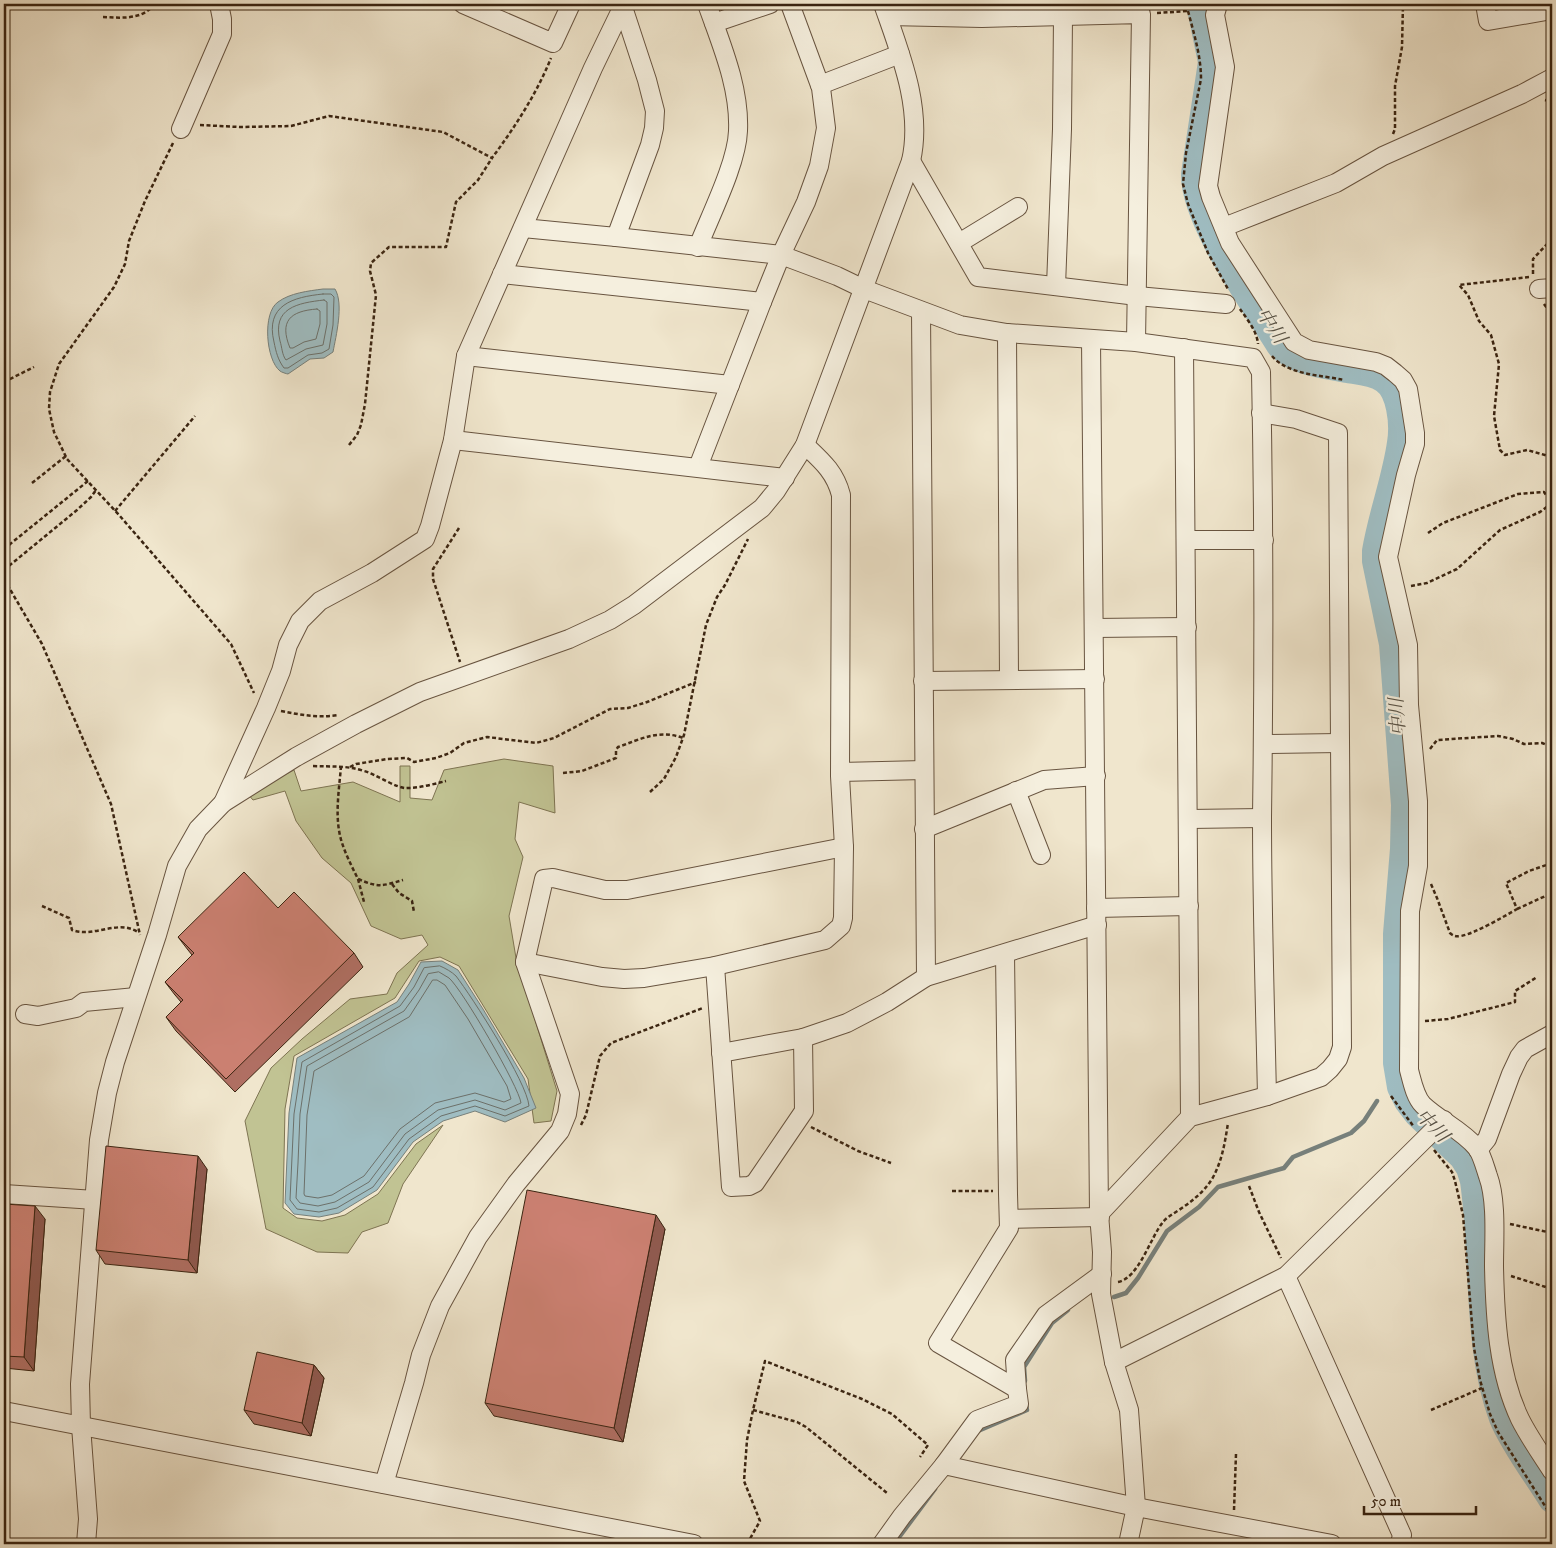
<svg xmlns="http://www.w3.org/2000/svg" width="1556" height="1548" font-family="'IM FELL DW Pica','Noto Serif JP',serif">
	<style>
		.green { fill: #c1c393; stroke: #7e7452 }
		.water { fill: #9fbdc2; stroke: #77807b }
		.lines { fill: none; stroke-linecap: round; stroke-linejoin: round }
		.shore { stroke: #6c706a; stroke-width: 1 }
		.stream { stroke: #77807b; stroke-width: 4.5 }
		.river { stroke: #9fbdc2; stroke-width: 28 }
		.minor-casing { stroke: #685440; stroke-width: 20 }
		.path { stroke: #3a2411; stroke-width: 2.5; stroke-dasharray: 4 2.5; stroke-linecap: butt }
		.minor { stroke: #f5efde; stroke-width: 18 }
		.wall { fill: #b06f63; stroke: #3a2411 }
		.shaded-wall { fill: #905a50; stroke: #3a2411 }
		.building { fill: #cd8173; stroke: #3a2411 }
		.labels { text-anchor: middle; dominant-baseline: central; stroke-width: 4.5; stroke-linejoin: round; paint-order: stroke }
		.water-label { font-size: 19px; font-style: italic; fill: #585246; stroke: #f5efde }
	</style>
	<rect width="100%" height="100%" fill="#f0e6cd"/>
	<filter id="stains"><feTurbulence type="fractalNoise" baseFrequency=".004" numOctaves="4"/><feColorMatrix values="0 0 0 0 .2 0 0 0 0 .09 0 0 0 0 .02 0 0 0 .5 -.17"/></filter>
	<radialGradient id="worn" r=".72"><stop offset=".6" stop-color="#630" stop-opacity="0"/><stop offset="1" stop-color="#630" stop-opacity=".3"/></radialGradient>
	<path class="green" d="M504,759l49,7 2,47 -36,-11 -4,37 8,18 -14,59 7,42 41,133 -6,30 -17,2 -6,-44 -69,-113 -19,-9 -21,4 -24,37 -101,58 -9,53 -2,99 14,10 25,3 23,-6 33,-21 38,-50 27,-19 -40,59 -15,39 -26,9 -14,21 -31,-1 -51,-23 -21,-108 26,-53 31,-29 48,-40 37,-5 10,-21 31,-28 -6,-10 -21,4 -30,-13 -20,-43 -29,-25 -26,-37 -11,-30 -32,9 -6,-7 47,-23 7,21 52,-9 47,20v-36h10v32l22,2 12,-30z"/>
	<g class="water">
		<path d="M323,289h12c9,15 1,47 -2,63l-9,6 -14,1 -22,15c-1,0 -7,-2 -8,-3 -14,-11 -18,-58 -2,-69 12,-9 30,-11 45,-13z"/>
		<path d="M442,961l16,9 25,39 41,69 12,30 -31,14 -30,-11 -32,10 -30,21 -36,48 -38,23 -20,4 -25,-3 -9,-11 4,-90 8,-55 100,-56 12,-18 12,-22z"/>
	</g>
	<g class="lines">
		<g class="shore">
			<path d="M323,294h8l3,3 -1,28 -4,24 -7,4 -14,2 -20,13h-4c-6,-8 -8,-16 -10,-26 -9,-37 19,-45 49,-48z"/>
			<path d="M324,300l3,2v22l-4,21 -17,4 -20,11c-4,-5 -4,-13 -6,-19 -8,-33 17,-38 44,-41z"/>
			<path d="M317,309l3,2v13l-4,15 -12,3 -11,6h-3c-11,-27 0,-37 27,-39z"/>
			<path d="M440,966c5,2 12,6 16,10 16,21 71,106 73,130l-24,10 -30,-10 -34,10 -32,23 -36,48 -36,21 -18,4 -22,-3 -7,-9 4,-86 8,-52 98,-56 14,-19 10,-19z"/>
			<path d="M439,972c3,2 7,4 10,6 13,11 70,109 72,125l-16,7 -30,-10 -37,10 -33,24 -36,48 -34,20 -17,4 -18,-3 -4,-5 2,-35 2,-49 7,-48 97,-55 15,-21 9,-16z"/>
			<path d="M433,980h4l8,5 23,34 39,67 4,13 -7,3 -29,-9 -40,10 -35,26 -36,47 -32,19 -14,3 -13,-2 -1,-2 3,-79 7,-44 95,-54z"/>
		</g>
		<g class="stream">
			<path d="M1114,1297l12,-4 12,-15 29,-47 32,-24 19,-20 66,-19 9,-11 58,-24 13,-12 13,-20"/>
			<path d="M1025,1381l-1,-14 28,-44 16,-13"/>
			<path d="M978,1431l49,-21 -1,-6"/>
			<path d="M894,1544l41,-55"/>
		</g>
		<path class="river" d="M1200,4l12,58 -17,112c-1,46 60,130 85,171 18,18 43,19 67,24 12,2 27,3 37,10 17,11 20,45 17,64 -5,36 -19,72 -25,108v10l17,83 12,161 -1,44 -7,85v129l4,24 7,14 10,13 45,43 7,11 4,13c11,76 2,165 29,237 10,25 35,58 49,81"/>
		<defs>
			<g id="minor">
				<path d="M463,4l90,39 18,-39"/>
				<path d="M1218,4l-3,11 10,52 -17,119 3,11 19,46 64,99 15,8 67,12 10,4 9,7 8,7 5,9 7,44v11l-9,31 -18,82 20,88 1,60 9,96v65l-8,45 -1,159c3,11 6,27 14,35 17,16 39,25 54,43 5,7 8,19 11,28 9,24 6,64 6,90 1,51 4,107 26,153 9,18 21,35 32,52"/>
				<path d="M1485,4l3,17 64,-11"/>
				<path d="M888,16l94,2 159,-4 -5,328"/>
				<path d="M714,23l56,-19"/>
				<path d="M820,85l80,-31"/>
				<path d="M181,129l41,-95v-15l-3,-15"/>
				<path d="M911,161l67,116 159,19 89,8"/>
				<path d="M1224,227l112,-44 47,-27 139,-62 30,-16"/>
				<path d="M523,228l93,9 165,18 56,21 27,13 96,36 47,8 129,9 117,16 8,14c3,148 3,297 1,445 0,93 3,186 5,279"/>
				<path d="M616,237l34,-92 4,-17 1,-17 -8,-31 -25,-76"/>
				<path d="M959,243l59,-36"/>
				<path d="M698,247c12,-31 39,-84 40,-116 2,-44 -17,-87 -31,-127"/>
				<path d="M502,274l260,28 -64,165"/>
				<path d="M1056,286l6,-157 1,-113"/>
				<path d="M1539,289l13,-1"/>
				<path d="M762,302l19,-47 25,-53 13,-36 7,-38 -5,-40 -31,-84"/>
				<path d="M921,311l5,666"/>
				<path d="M1007,333l2,347"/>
				<path d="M1091,340l8,874 3,38 -1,42 13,68 15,48 7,97 -8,37"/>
				<path d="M1184,348l6,769"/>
				<path d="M466,356l264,29"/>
				<path d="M453,440l332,38"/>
				<path d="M1186,540h78"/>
				<path d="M1094,628l93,-1"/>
				<path d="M923,681l172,-2"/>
				<path d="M1264,744l75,-1"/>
				<path d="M840,772l84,-2"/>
				<path d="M1016,791l25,64"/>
				<path d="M223,803l43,-95 15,-37 7,-26 12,-24 20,-20 52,-28 53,-34 5,-13 23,-86 13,-84 127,-288 29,-60"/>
				<path d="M1189,819l73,-1"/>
				<path d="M924,829l120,-49 52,-4"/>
				<path d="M1096,908l93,-2"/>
				<path d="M1005,954l3,240 1,34 -71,115 79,46 -2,-29 31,-45 56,-41"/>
				<path d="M525,962l77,15 22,2 20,-1 71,-12 110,-26 16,-14 2,-8 1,-71 -4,-71 1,-281c-6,-23 -19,-34 -36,-50"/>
				<path d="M715,966l16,221 18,-1 6,-3 49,-72 -1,-73 44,-15 40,-21 39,-25 171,-52"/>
				<path d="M25,1014l13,2 38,-8 8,-6 52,-5"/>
				<path d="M721,1053l82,-15"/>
				<path d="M1478,1150l9,-11 24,-65 8,-17 6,-8 27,-15"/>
				<path d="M4,1194l91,6"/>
				<path d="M1099,1214l91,-97 77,-21 54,-19 9,-8 8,-10 4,-12 -4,-614 -42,-14 -35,-6"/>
				<path d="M1009,1219l91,-2"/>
				<path d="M1286,1276l116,259 -2,9"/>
				<path d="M1114,1362l172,-86 158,-156"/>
				<path d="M4,1411l690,133"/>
				<path d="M944,1465l33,-45 42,-16 -2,-15"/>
				<path d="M384,1484l30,-101 7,-28 19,-49 38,-69 38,-53 44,-53 7,-17 3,-20 -45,-132 19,-83 9,-1 52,12h22l217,-43"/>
				<path d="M86,1544l2,-25 -7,-93 -1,-42 19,-244 8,-47 8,-31 42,-127 20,-69 21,-37 25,-26 73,-46 60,-33 64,-32 149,-53 41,-19 24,-15 128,-97 14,-17 29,-46 106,-284c12,-53 -11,-108 -28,-157"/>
				<path d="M882,1544l20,-28 42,-51 192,42 196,37"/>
			</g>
		</defs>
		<use href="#minor" class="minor-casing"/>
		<g class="path">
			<path d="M1188,11c6,23 13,45 13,68l-15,74 -3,31 5,20 20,49 20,36"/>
			<path d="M1157,13l31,-2v-7"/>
			<path d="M103,17c19,1 39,3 52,-13"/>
			<path d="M1545,100l7,2"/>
			<path d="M200,125l39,2 52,-1 38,-10 114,16 49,26c23,-31 45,-65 59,-100"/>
			<path d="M1393,134l2,-5v-43l7,-39 1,-43"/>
			<path d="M173,143l-28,58 -16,40 -4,23 -11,23 -55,77 -9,28 -1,17 5,23 13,27 52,56 112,129 23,49"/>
			<path d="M1533,274v-15l15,-16"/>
			<path d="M1529,277l-70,8 9,10 11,26 12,14 8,29 -5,52 6,34 5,5 22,-5 25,7"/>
			<path d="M1544,304l8,11"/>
			<path d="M1240,309c7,10 17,22 18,35"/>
			<path d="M1272,356c16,19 49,19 72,24"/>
			<path d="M4,382l30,-15"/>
			<path d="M349,445l8,-10 4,-10 4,-21 11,-109 -6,-24 1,-8 18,-16h57l10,-45 22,-22 14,-22"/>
			<path d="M32,483l34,-27"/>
			<path d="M115,511l80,-95"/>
			<path d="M459,528l-26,41v10l27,83"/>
			<path d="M1428,533l15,-10 75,-29 26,-2 7,10"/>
			<path d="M4,549l84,-68"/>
			<path d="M4,570l73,-60 14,-13 5,-7"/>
			<path d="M4,579l38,65 69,160 29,131"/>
			<path d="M1411,586l16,-3 30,-14 43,-39 40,-18 12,-9v-3"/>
			<path d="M281,711c20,4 37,7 57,4"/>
			<path d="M1430,749l7,-9 61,-4 15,3 11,5 18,-1 10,4"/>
			<path d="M313,766c19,1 32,-1 51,5 12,3 33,18 43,17 13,0 27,-4 39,-7"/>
			<path d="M341,766c-2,26 -7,52 1,77 4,12 10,24 16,36 21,9 24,7 45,1"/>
			<path d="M350,767l6,-3 31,-5 20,-1 7,4 22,-4 14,-5 14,-10 23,-6 49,6 18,-5 56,-29 18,-1 19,-6 49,-20"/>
			<path d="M563,773l19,-2 34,-13v-8l2,-3c23,-8 41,-18 65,-9"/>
			<path d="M650,792l14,-13 12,-22 8,-22 22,-110 11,-28 8,-12 23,-46"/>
			<path d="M358,879l6,23"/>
			<path d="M392,884l7,9 13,8 2,11"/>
			<path d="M1431,884l6,14 13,35c3,3 6,4 11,3 15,-3 42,-19 56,-27l-11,-26 23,-12 23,-8"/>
			<path d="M42,906l27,12 3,12c22,8 45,-11 66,2"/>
			<path d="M1517,909l35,-16"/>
			<path d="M1425,1021l23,-2 67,-17v-11l22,-14"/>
			<path d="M1391,1096l23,31"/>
			<path d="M581,1125l5,-10 14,-59 11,-13 92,-35"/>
			<path d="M811,1127l47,24 33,12"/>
			<path d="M1434,1150l18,22 3,9 8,34 11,133 6,32 10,34 8,18 54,85"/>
			<path d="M1249,1186l10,26 22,46"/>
			<path d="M952,1191h41"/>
			<path d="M1510,1224l42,9"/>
			<path d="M1511,1276l41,13"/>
			<path d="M1118,1282c21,-4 32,-44 45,-60 4,-5 10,-8 16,-12 13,-9 24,-17 33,-31 10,-17 13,-37 16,-56"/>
			<path d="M753,1410l44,12 9,5 81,66"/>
			<path d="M1431,1410l51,-22"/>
			<path d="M1234,1510l2,-56"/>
			<path d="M747,1544l13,-23 -16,-40 3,-41 6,-30 12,-49 97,38 30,15 36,31 -8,12"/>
		</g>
		<use href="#minor" class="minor"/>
	</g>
	<g class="wall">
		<path d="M278,908l76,45 9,14 -128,125 -59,-61 -10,-14 15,-15 -6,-7 -10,-13 27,-27 -4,-5 -10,-13z"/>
		<path d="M207,1169l-10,104 -92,-9 -9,-14z"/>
		<path d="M4,1204l41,15 -11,152 -30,-3z"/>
		<path d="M665,1229l-42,213 -129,-26 -9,-13z"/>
		<path d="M314,1365l10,13 -13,58 -57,-12 -10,-14z"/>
	</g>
	<g class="shaded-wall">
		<path d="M198,1156l9,13 -10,104 -9,-13z"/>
		<path d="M35,1206l10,13 -11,152 -10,-14z"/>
		<path d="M656,1215l9,14 -42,213 -9,-14z"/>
		<path d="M314,1365l10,13 -13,58 -9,-13z"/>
	</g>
	<g class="building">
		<path d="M244,872l34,36 16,-16 60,61 -128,126 -60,-62 17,-17 -18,-18 29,-29 -16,-16z"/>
		<path d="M106,1146l92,10 -10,104 -92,-10z"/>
		<path d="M527,1190l129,25 -42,213 -129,-25z"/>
		<path d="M4,1204l31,2 -11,151 -20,-1z"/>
		<path d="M257,1352l57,13 -12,58 -58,-13z"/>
	</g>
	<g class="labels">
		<g class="water-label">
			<text transform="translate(1271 326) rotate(57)">中川</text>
			<text transform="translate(1398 717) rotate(-94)">中川</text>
			<text transform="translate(1432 1126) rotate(46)">中川</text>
		</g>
	</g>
	<rect width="1556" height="1548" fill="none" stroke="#f0e6cd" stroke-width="20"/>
	<rect x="5" y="5" width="1546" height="1538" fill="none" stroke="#3a2411" stroke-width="2.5"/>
	<rect x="10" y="10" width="1536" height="1528" fill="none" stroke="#3a2411"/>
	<path d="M1364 1506v8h112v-8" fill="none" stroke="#3a2411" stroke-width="2.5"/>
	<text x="1371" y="1506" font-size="15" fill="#3a2411" stroke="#f5efde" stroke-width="4" paint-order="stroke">50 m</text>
	<rect width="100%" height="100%" filter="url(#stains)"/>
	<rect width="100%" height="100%" fill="url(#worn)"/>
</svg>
